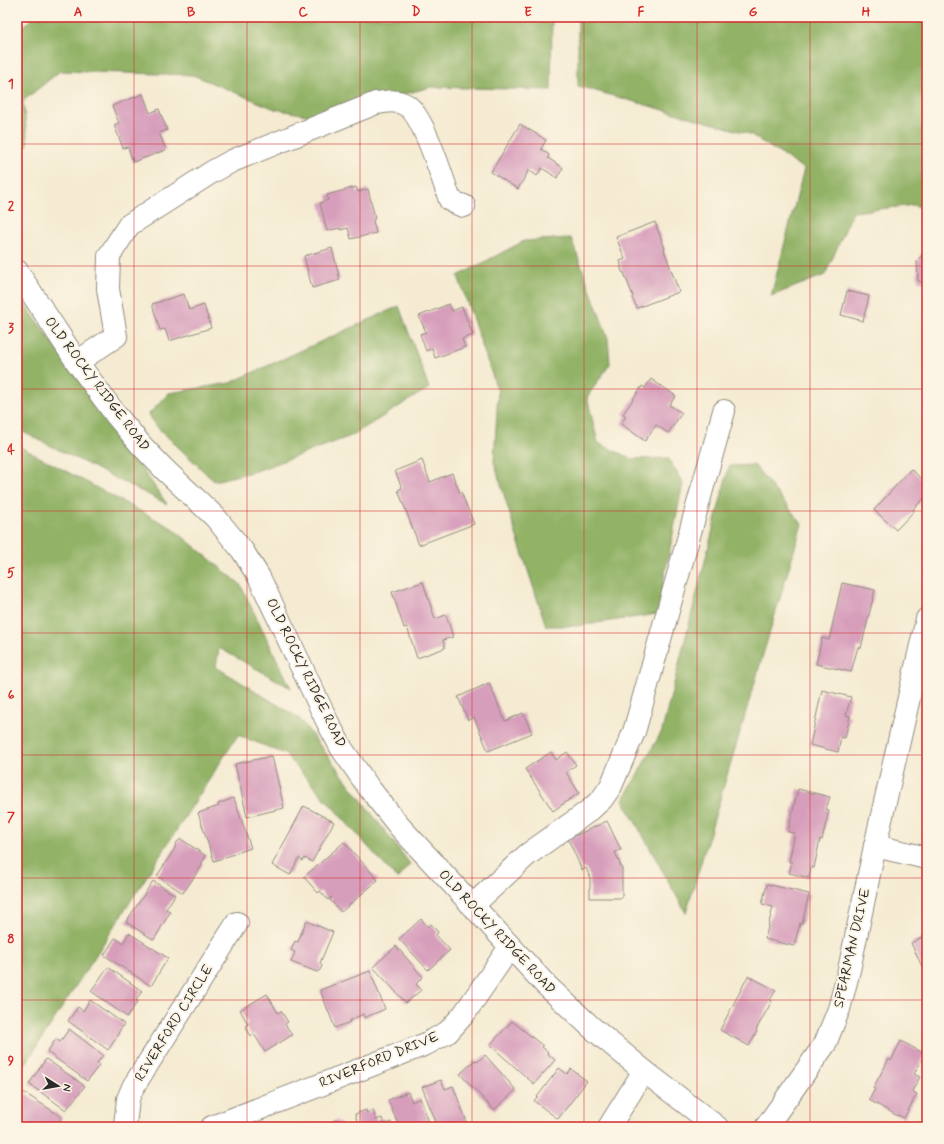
<svg xmlns="http://www.w3.org/2000/svg" width="944" height="1144" font-family="Mynerve,sans-serif">
	<style>
		.forest { fill: #92b266; stroke: #5e6e48 }
		.building { fill: #d79ebb }
		.lines { fill: none; stroke-linecap: round; stroke-linejoin: round }
		.minor-casing { stroke: #908b7e; stroke-width: 24 }
		.minor { stroke: #fff; stroke-width: 22 }
		.grid { fill: none; stroke: #d62828; stroke-width: 1; stroke-opacity: 0.55 }
		.labels { text-anchor: middle; dominant-baseline: central; stroke-width: 4; stroke-linejoin: round; paint-order: stroke }
		.street-label { font-size: 14px; fill: #2b2b2b; stroke: #fcf5e5 }
		.neatline { fill: none; stroke: #d62828; stroke-width: 1.5 }
		.grid-label { font-size: 13px; text-anchor: middle; font-weight: bold; fill: #d62828 }
	</style>
	<rect width="100%" height="100%" fill="#fcf5e5"/>
	<filter id="ink" filterUnits="userSpaceOnUse"><feTurbulence type="fractalNoise" baseFrequency=".025" numOctaves="2"/><feDisplacementMap in="SourceGraphic" scale="8" xChannelSelector="R" yChannelSelector="G"/><feConvolveMatrix kernelMatrix="1 2 1 2 8 2 1 2 1" color-interpolation-filters="sRGB"/></filter>
	<filter id="wash" filterUnits="userSpaceOnUse"><feTurbulence type="fractalNoise" baseFrequency=".012" numOctaves="4" result="noise"/><feDisplacementMap in="SourceGraphic" scale="16" xChannelSelector="R" yChannelSelector="G"/><feGaussianBlur stdDeviation="0.9" result="paint"/><feColorMatrix in="noise" values="0 0 0 0 0 0 0 0 0 0 0 0 0 0 0 0 0 1.4 0 .05"/><feComposite in="paint" operator="in"/></filter>
	<g filter="url(#wash)">
		<rect width="100%" height="100%" fill="#f5ebd2"/>
		<g class="forest">
			<path d="M33,17h519l-1,73 -120,-3 -114,30 -42,-8 -82,-34 -133,-4 -37,30 5,44 -9,9h-2v-126h5z"/>
			<path d="M578,17h349v192l-13,-4 -61,7 -28,63 -54,21 33,-127 -54,-35 -172,-48z"/>
			<path d="M571,238l37,100 2,26 -23,33 11,46 34,16 36,-1 15,25 -26,131 -80,12h-31l-30,-92 -22,-72 4,-70 -40,-116 66,-35z"/>
			<path d="M17,293l150,211 -150,-75z"/>
			<path d="M399,306l30,82 -78,48 -95,35 -42,10 -59,-56 -6,-11 20,-21 61,-10z"/>
			<path d="M17,445l155,83 68,56 51,104 -72,-40 -3,19 83,51 111,146 -13,15 -112,-125 -47,-19 -221,342z"/>
			<path d="M754,465l48,59 -116,389 -63,-113 39,-69 67,-265z"/>
		</g>
		<g id="blocks">
			<g class="building">
				<path d="M143,94l7,19 9,-4 8,21 -8,3 7,17 -33,12 -5,-15 -5,1 -9,-23 5,-2 -7,-17z"/>
				<path d="M520,124l26,16 -5,9 8,6 -1,3 15,10 -6,10 -15,-10 -5,8 -8,-6 -11,19 -27,-17z"/>
				<path d="M356,187l2,5 10,-3 7,29 -2,3 3,12 -25,6 -3,-11 -8,2v-2l-13,3 -7,-28 8,-3 -1,-5z"/>
				<path d="M655,222l10,27 -1,1 15,42 -42,16 -5,-10 1,-2 -9,-23 -2,-1 -1,-4v-3l-1,-4 5,-2 -9,-22z"/>
				<path d="M927,246v38l-9,-3 -1,-19z"/>
				<path d="M332,248l8,32 -28,8 -8,-32z"/>
				<path d="M847,291l22,5 -6,25 -22,-6z"/>
				<path d="M184,294l5,16 15,-5 7,23 -42,13 -4,-12 -5,1 -8,-26z"/>
				<path d="M449,304l3,7 10,-4 11,28 -11,4 3,8 -30,11 -3,-10 -6,3 -6,-17 6,-2 -7,-16z"/>
				<path d="M651,379l25,17 -7,9 13,8 -14,20 -12,-8 -11,16 -24,-17 5,-8 -3,-2 19,-28 3,2z"/>
				<path d="M422,460l8,22 22,-9 8,20 1,-1 13,32 -55,21 -21,-55 4,-2 -7,-17z"/>
				<path d="M911,469l16,15v12l-14,13 1,2 -18,19 -22,-20z"/>
				<path d="M423,582l12,37 11,-4 7,22 -10,3 2,8 -28,10 -10,-31 -3,1 -12,-36z"/>
				<path d="M842,583l33,7 -14,58 -3,-1 -7,25 -35,-8 6,-26 7,2z"/>
				<path d="M489,683l16,38 18,-8 9,20 -44,18 -14,-34 -6,3 -10,-23z"/>
				<path d="M822,690l29,7 -5,18 4,1 -5,22 -4,-1 -3,15 -28,-7z"/>
				<path d="M551,752l5,8 11,-8 9,13 -10,7 13,21 -26,18 -28,-42z"/>
				<path d="M272,756l12,52 -37,9 -12,-53z"/>
				<path d="M798,789l32,8 -4,12 3,1 -7,30 -2,-1 -6,29 -3,-1 -2,11 -20,-5 3,-11h-3l6,-29 -7,-1z"/>
				<path d="M234,798l17,50 -37,13 -16,-48 21,-7 -1,-2z"/>
				<path d="M304,806l30,16 -22,40 -7,-4 -2,3 -4,-3 -9,17 -18,-10z"/>
				<path d="M607,821l14,29 -6,2 7,17v29h-32v-21l-4,-9 -4,2 -14,-31z"/>
				<path d="M181,839l25,17 -5,8h2l-20,29 -26,-17 18,-28v-2l2,-4z"/>
				<path d="M344,842l34,38 -37,32 -11,-12 2,-2 -1,-1 -3,3 -8,-9 -2,2 -14,-16z"/>
				<path d="M153,881l22,14 -9,14 4,3 -16,28 -28,-18z"/>
				<path d="M767,884l42,10 -7,30 -2,-1 -6,23 -29,-7 8,-32 -11,-3z"/>
				<path d="M421,919l7,8 3,-3 7,8 -2,3 14,15 -22,20 -29,-31z"/>
				<path d="M306,921l27,11 -13,31 2,3 -2,4 -3,2 -26,-10 4,-10 -4,-2 4,-9 3,1z"/>
				<path d="M129,933l39,25 -17,28 -47,-31 11,-17 8,5z"/>
				<path d="M927,935v42l-16,-34z"/>
				<path d="M396,946l27,31 -7,7 5,6 -15,13 -33,-36z"/>
				<path d="M108,967l34,24 -6,9 2,1 -11,16 -36,-26z"/>
				<path d="M370,971l15,38 -21,9 -1,-4 -14,7 1,1 -15,6 -15,-38z"/>
				<path d="M748,976l28,14 -6,10 2,1 -16,29 1,1 -8,15 -29,-16z"/>
				<path d="M267,994l11,19 3,-2 7,11 -3,2 7,11 -27,17 -11,-18 -3,2 -6,-10 3,-2 -8,-14z"/>
				<path d="M90,1000l34,24 -6,9 1,1 -11,16 -40,-29 10,-14 5,4z"/>
				<path d="M512,1021l31,25 -1,1 6,5 -1,1 8,7 -21,24 -44,-39z"/>
				<path d="M69,1029l34,26 -6,8 2,2 -12,16 -40,-29 9,-13 4,3z"/>
				<path d="M901,1041l24,13 -11,20 6,3 -8,14 5,3 -13,24 -6,-3v1l-29,-16 6,-11 -2,-1 16,-29 2,2z"/>
				<path d="M485,1055l31,35 -22,20 -34,-36 15,-14 2,2z"/>
				<path d="M46,1059l39,27 -19,24 -37,-26z"/>
				<path d="M559,1068l8,6 4,-5 16,12 -29,38 -24,-18z"/>
				<path d="M441,1080l4,9 8,-3 14,36 -12,5h-17l-16,-40z"/>
				<path d="M23,1092l39,25 -6,10h-37l-2,-1v-24z"/>
				<path d="M408,1092l4,10 8,-4 11,29h-32l-11,-27z"/>
				<path d="M366,1110l1,3 6,-3 3,10 6,-2 2,6 7,-2 2,5h-34l-4,-13z"/>
				<path d="M337,1120l1,3 2,-1 2,5h-22z"/>
			</g>
		</g>
	</g>
	<g filter="url(#ink)">
		<use href="#blocks" fill-opacity="0" stroke="#908b7e" stroke-width="1"/>
		<g class="lines">
			<defs>
				<g id="minor">
					<path d="M17,271l60,91 39,53 25,30 23,24 51,48 27,33 17,27 68,144 15,28 27,39 30,38 147,159 45,42 53,44 73,56"/>
					<path d="M77,362l39,-26 -8,-47 1,-33 20,-31 83,-53 20,-11 144,-58c10,-1 20,-4 30,2 17,9 37,75 44,95l8,4 6,2"/>
					<path d="M875,846l52,12"/>
					<path d="M472,906l55,-51 63,-45 12,-11 9,-13 23,-54 90,-321"/>
					<path d="M126,1127l-1,-2 3,-26 5,-12 104,-164"/>
					<path d="M212,1127l214,-83 22,-12 16,-18 46,-67"/>
					<path d="M609,1127l35,-56"/>
					<path d="M766,1127l59,-83 14,-35 10,-39 26,-124 52,-227"/>
				</g>
			</defs>
			<use href="#minor" class="minor-casing"/>
			<use href="#minor" class="minor"/>
		</g>
	</g>
	<path class="grid" d="M134,17v1110M247,17v1110M360,17v1110M472,17v1110M584,17v1110M697,17v1110M810,17v1110M17,144h910M17,266h910M17,389h910M17,511h910M17,633h910M17,755h910M17,878h910M17,1000h910"/>
	<g class="labels">
		<g class="street-label">
			<text transform="translate(97 384) rotate(53)">OLD ROCKY RIDGE ROAD</text>
			<text transform="translate(306 673) rotate(64)">OLD ROCKY RIDGE ROAD</text>
			<text transform="translate(497 932) rotate(47)">OLD ROCKY RIDGE ROAD</text>
			<text transform="translate(852 948) rotate(-77)">SPEARMAN DRIVE</text>
			<text transform="translate(174 1023) rotate(-58)">RIVERFORD CIRCLE</text>
			<text transform="translate(379 1060) rotate(-22)">RIVERFORD DRIVE</text>
		</g>
	</g>
	<rect width="944" height="1144" fill="none" stroke="#fcf5e5" stroke-width="44"/>
	<g transform="translate(58 1086) rotate(101)" stroke="#fcf5e5" stroke-width="3" paint-order="stroke">
	<path d="M0-3L7 15L0 10L-7 15Z" fill="#2b2b2b"/>
	<text y="-6" font-size="11" font-weight="bold" text-anchor="middle" fill="#2b2b2b">N</text>
	</g>
	<rect x="22" y="22" width="900" height="1100" class="neatline"/>
	<g class="grid-label">
		<text x="78" y="16">A</text>
		<text x="191" y="16">B</text>
		<text x="303" y="16">C</text>
		<text x="416" y="16">D</text>
		<text x="528" y="16">E</text>
		<text x="641" y="16">F</text>
		<text x="753" y="16">G</text>
		<text x="866" y="16">H</text>
		<text x="11" y="88">1</text>
		<text x="11" y="210">2</text>
		<text x="11" y="332">3</text>
		<text x="11" y="454">4</text>
		<text x="11" y="577">5</text>
		<text x="11" y="699">6</text>
		<text x="11" y="821">7</text>
		<text x="11" y="943">8</text>
		<text x="11" y="1065">9</text>
	</g>
</svg>
